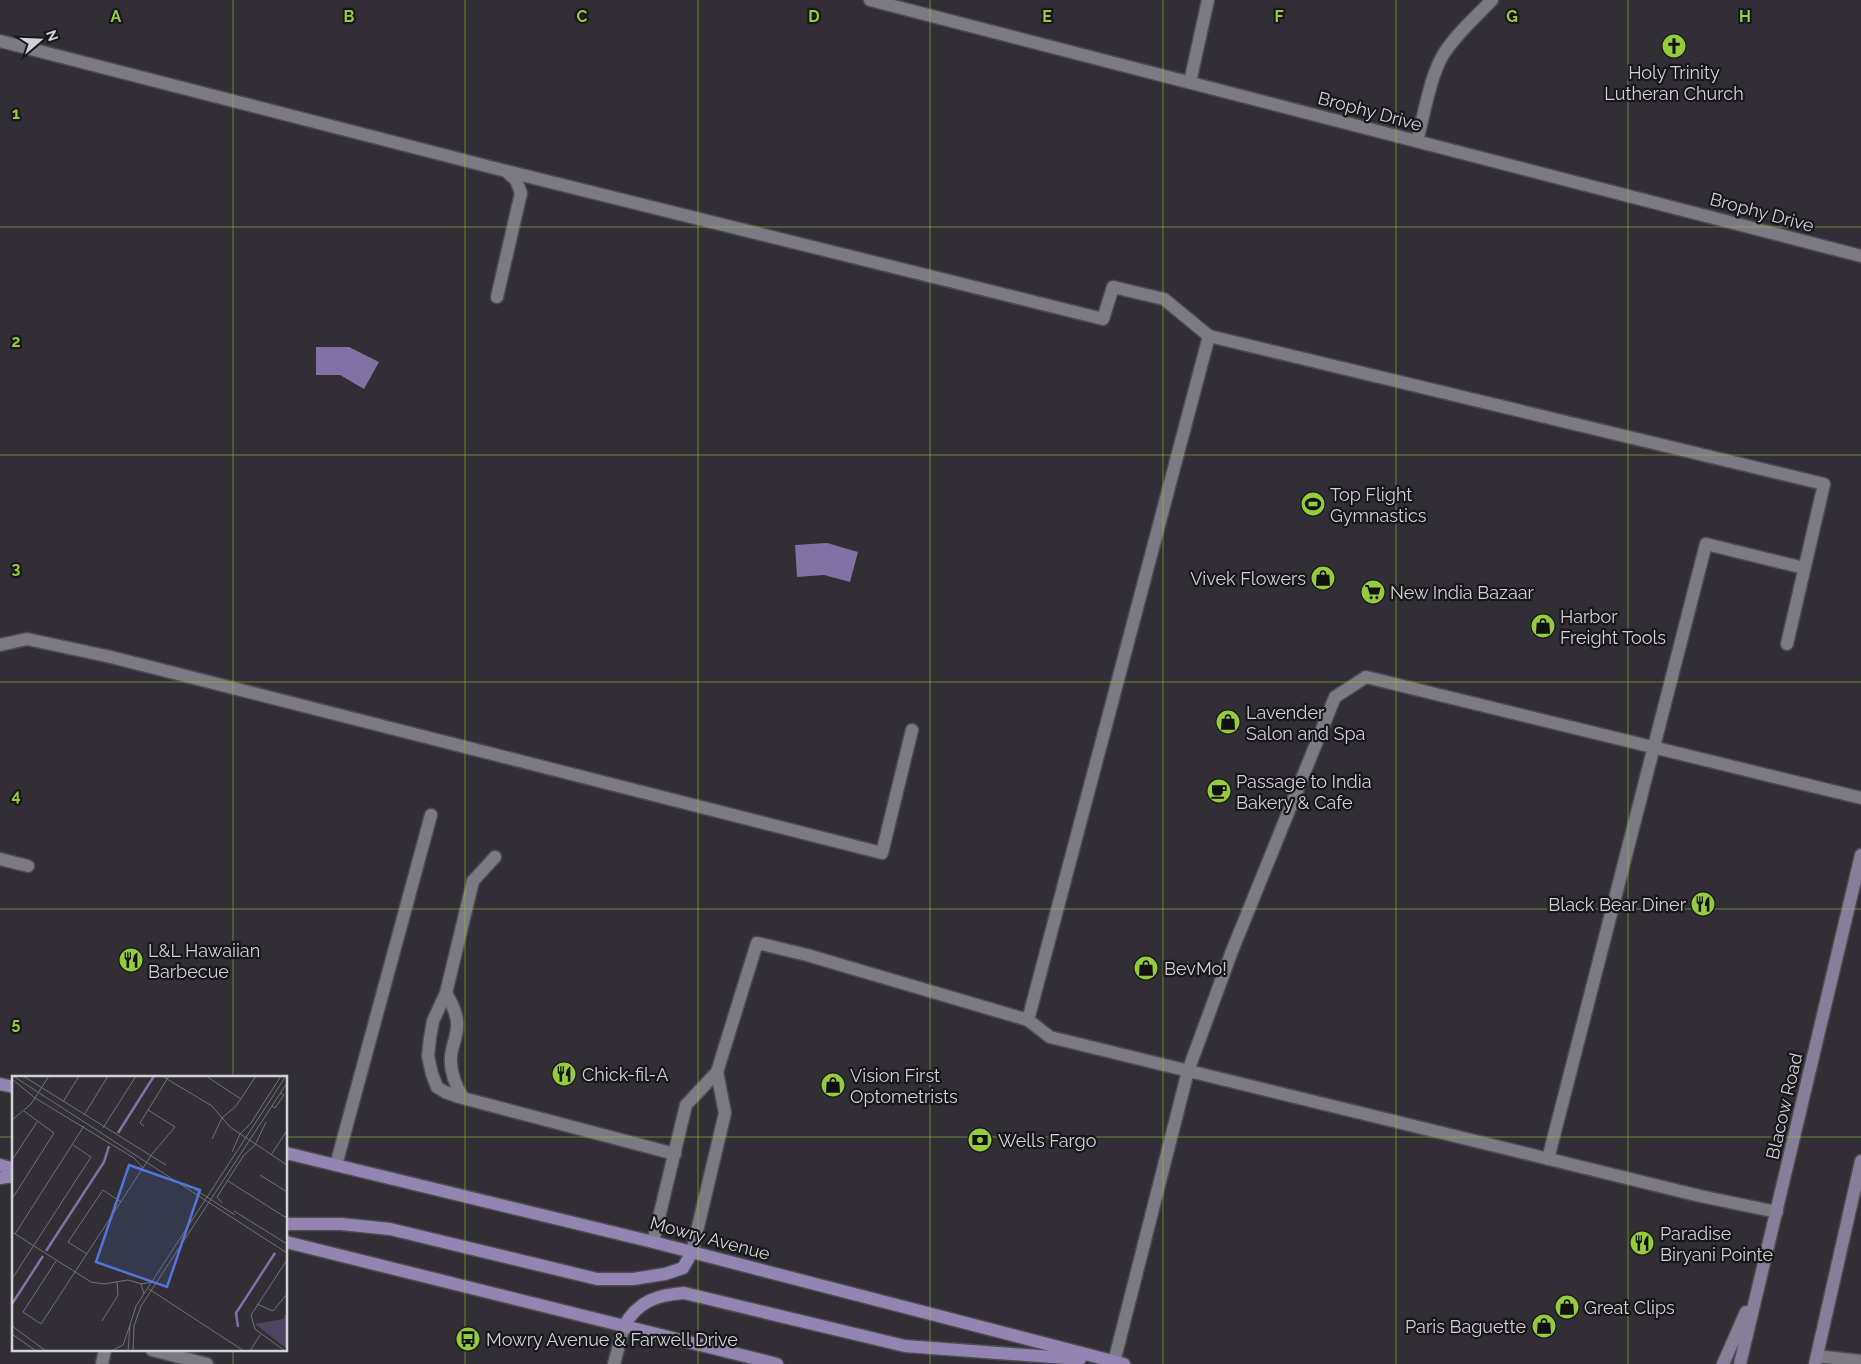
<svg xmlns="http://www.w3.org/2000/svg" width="1861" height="1364" font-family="Raleway,sans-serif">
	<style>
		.water { fill: #8271a5 }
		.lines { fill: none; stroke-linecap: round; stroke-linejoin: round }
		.lane-casing { stroke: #4d4b51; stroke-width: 15 }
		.street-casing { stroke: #4d4b51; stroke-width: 15 }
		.secondary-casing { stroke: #4d4b51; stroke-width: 15 }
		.primary-casing { stroke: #4d4b51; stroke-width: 15 }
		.lane { stroke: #7c7a82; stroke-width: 12 }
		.street { stroke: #7c7a82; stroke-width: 12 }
		.secondary { stroke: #877f99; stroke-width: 12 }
		.primary { stroke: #9384b1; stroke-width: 12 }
		.grid { fill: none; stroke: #95cc3b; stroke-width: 1; stroke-opacity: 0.55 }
		.labels { text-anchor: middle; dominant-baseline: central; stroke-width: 4.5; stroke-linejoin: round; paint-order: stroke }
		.poi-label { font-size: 18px; fill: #d2d1d5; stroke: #18181a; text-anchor: start }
		.street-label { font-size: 18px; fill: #d2d1d5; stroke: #18181a }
		.inset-river { fill: none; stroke: #8271a5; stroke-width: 2.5 }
		.inset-road { fill: none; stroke: #717075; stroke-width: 1 }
		.view { fill: #5375d7; fill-opacity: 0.15; stroke: #5375d7; stroke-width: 2.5 }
		.inset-edge { fill: none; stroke: #d2d1d5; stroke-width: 2.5 }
		.grid-label { font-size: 16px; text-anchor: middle; font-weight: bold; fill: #95cc3b; stroke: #18181a; stroke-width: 4.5; stroke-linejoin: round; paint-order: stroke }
	</style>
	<rect width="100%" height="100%" fill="#312f35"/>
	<g class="water">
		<path d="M316,347h33l30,15 -15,27 -24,-14h-24z"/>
		<path d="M827,543l31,9 -8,30 -26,-7 -27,2 -2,-32z"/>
	</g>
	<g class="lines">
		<defs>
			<g id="lane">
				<path d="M0,41l506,130 10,9 5,13 -24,104"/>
				<path d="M1417,141c7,-26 13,-64 26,-86 13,-21 32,-37 49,-55"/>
				<path d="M506,171l597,148 10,-32 51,12 45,37"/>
				<path d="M0,645l27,-6 84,18 771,196 30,-123"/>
				<path d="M495,857l-22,24 -27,112 -13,28 -3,17 -2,18 4,18 5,13 8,5 14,5 216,57"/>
				<path d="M0,859l28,7"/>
				<path d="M446,993c5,9 11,20 11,30 1,9 -3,18 -5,27 -4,17 2,33 11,48"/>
				<path d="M1028,1020l181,-684 615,148 -37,160"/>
				<path d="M1548,1159l158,-615 98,24"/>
				<path d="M336,1165l95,-350"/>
				<path d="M653,1242l33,-137 31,-33 40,-129 50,12 221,65 22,17 650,159 77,16"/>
				<path d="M692,1252l33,-139 -8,-41"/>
				<path d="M152,1350l55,14"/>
				<path d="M1817,1356l44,5"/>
				<path d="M1114,1362l74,-291 44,-120 103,-254 31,-20 495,121"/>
				<path d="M102,1364l3,-14"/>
				<path d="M614,1364l10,-38"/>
			</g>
			<g id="street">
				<path d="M870,0l991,256"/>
				<path d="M1190,82l18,-82"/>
			</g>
			<g id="secondary">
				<path d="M1723,1364l23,-52"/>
				<path d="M1740,1364l121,-509"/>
				<path d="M1815,1364l46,-203"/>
			</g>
			<g id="primary">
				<path d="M0,1084l14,3"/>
				<path d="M286,1153l367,89 471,122"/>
				<path d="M0,1165l14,4"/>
				<path d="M0,1178l14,-2"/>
				<path d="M286,1224h55l49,5 207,50h36l32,-5 18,-6 9,-16"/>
				<path d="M286,1242l491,122"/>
				<path d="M624,1326c14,-25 33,-31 60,-33l221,53 175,13"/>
			</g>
		</defs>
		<use href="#lane" class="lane-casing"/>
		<use href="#street" class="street-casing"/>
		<use href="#secondary" class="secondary-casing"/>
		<use href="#primary" class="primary-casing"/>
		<use href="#lane" class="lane"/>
		<use href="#street" class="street"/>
		<use href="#secondary" class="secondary"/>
		<use href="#primary" class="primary"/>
	</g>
	<path class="grid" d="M233,0v1078M465,0v1364M698,0v1364M930,0v1364M1163,0v1364M1396,0v1364M1628,0v1364M0,227h1861M0,455h1861M0,682h1861M0,909h1861M0,1137h14M286,1137h1575M233,1350v14"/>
	<defs>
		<symbol id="church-disc" viewBox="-11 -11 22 22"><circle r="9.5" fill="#95cc3b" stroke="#18181a"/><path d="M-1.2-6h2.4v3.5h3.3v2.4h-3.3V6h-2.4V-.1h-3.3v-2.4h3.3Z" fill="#111"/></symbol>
		<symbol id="stadium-disc" viewBox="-11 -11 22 22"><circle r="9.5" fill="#95cc3b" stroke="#18181a"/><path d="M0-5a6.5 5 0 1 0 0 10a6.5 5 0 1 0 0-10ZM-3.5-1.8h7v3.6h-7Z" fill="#111"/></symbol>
		<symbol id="shop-disc" viewBox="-11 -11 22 22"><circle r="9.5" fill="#95cc3b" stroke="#18181a"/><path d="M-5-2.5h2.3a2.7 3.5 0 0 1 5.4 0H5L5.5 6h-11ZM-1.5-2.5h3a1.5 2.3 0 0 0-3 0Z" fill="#111"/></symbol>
		<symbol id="supermarket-disc" viewBox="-11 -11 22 22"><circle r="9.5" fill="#95cc3b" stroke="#18181a"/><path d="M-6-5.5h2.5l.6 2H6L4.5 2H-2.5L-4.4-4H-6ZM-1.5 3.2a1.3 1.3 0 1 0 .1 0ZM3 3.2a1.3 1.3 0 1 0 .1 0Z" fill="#111"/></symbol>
		<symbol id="cafe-disc" viewBox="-11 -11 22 22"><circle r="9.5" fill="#95cc3b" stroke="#18181a"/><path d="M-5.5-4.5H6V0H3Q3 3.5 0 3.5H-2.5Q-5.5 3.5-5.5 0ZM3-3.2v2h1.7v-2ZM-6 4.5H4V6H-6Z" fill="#111"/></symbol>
		<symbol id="restaurant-disc" viewBox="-11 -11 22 22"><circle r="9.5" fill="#95cc3b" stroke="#18181a"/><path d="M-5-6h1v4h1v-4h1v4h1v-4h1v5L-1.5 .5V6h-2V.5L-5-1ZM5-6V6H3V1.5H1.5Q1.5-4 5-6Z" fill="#111"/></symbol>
		<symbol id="bank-disc" viewBox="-11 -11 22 22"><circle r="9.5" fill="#95cc3b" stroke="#18181a"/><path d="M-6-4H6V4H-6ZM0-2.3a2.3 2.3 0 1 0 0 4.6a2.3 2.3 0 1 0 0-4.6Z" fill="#111"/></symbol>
		<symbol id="bus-disc" viewBox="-11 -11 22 22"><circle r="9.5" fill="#95cc3b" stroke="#18181a"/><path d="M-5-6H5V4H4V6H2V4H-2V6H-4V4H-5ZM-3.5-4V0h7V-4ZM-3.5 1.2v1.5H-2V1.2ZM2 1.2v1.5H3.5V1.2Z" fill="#111"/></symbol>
	</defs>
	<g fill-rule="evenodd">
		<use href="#church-disc" x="1660" y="32" width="28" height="28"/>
		<use href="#stadium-disc" x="1299" y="490" width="28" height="28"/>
		<use href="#shop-disc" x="1309" y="564" width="28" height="28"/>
		<use href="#supermarket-disc" x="1359" y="578" width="28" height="28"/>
		<use href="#shop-disc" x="1529" y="612" width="28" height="28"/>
		<use href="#shop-disc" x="1214" y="708" width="28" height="28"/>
		<use href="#cafe-disc" x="1205" y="777" width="28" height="28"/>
		<use href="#restaurant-disc" x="1689" y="890" width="28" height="28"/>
		<use href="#restaurant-disc" x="117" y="946" width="28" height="28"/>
		<use href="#shop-disc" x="1132" y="954" width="28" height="28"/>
		<use href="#restaurant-disc" x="550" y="1060" width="28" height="28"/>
		<use href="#shop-disc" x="819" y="1071" width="28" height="28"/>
		<use href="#bank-disc" x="966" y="1126" width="28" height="28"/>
		<use href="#restaurant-disc" x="1628" y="1229" width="28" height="28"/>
		<use href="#shop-disc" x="1553" y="1293" width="28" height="28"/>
		<use href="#shop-disc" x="1530" y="1312" width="28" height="28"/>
		<use href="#bus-disc" x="454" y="1325" width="28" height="28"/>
	</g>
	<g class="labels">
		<g class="poi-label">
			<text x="1674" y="72" text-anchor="middle">Holy Trinity<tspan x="1674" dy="21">Lutheran Church</tspan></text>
			<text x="1330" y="494">Top Flight<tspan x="1330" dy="21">Gymnastics</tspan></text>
			<text x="1306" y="578" text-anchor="end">Vivek Flowers</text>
			<text x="1390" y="592">New India Bazaar</text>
			<text x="1560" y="616">Harbor<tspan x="1560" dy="21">Freight Tools</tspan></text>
			<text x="1246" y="712">Lavender<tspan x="1246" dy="21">Salon and Spa</tspan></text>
			<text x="1236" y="781">Passage to India<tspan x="1236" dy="21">Bakery &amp; Cafe</tspan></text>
			<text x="1686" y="904" text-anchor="end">Black Bear Diner</text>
			<text x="148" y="950">L&amp;L Hawaiian<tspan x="148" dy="21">Barbecue</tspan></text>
			<text x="1164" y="968">BevMo!</text>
			<text x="582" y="1074">Chick-fil-A</text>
			<text x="850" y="1075">Vision First<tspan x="850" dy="21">Optometrists</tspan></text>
			<text x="998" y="1140">Wells Fargo</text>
			<text x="1660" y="1233">Paradise<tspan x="1660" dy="21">Biryani Pointe</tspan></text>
			<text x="1584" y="1307">Great Clips</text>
			<text x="1526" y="1326" text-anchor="end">Paris Baguette</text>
			<text x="486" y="1339">Mowry Avenue &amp; Farwell Drive</text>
		</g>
		<g class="street-label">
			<text transform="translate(1370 111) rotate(15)">Brophy Drive</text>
			<text transform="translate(1762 212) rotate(15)">Brophy Drive</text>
			<text transform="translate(1784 1106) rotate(-77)">Blacow Road</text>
			<text transform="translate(710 1238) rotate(15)">Mowry Avenue</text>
		</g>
	</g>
	<g transform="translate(12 1076)">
		<rect width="275" height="275" fill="#312f35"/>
		<path d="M275,236v37l-32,-25 28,-5z" fill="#4f4563"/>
		<path class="inset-river" d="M106,57l36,-57M34,175l58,-89 5,-16M0,228l31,-48M226,251l-2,-14 39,-60"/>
		<path class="inset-road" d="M1,0l274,177M11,0l143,89M150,0l50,30 18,21 57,38M194,0l35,23M0,3l23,19 99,60 9,10M51,26l16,-26M260,30l3,2 9,-13 -4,-2M72,39l24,-39M0,44l19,-16 18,-28M132,50l-4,-3 29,-47M91,52l33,-52M200,63l10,-21 14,-12 20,-30M220,76l8,-18 11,-11 30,-47M259,79l15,-23M0,84l25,-38M248,99l27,17M216,105l57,36 2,-2M176,109l47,30M0,123l42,-66 -30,-22M210,127l-5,-6 27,-42 11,-10 11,-23M222,135l53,33M0,156l79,50 13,2 24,-4 14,4M3,158l69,-108M75,178l-19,-12 35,-52 18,12M44,185l-33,51 18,12 111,-170 23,-27 -27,-17M0,203l79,-122 -18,-12M137,213l95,62M132,218l-3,-10 11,-2M245,228l16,7 14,-17M90,245l16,-26 -1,-14M0,250l34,25M0,258l24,17M99,275l12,-6 7,-20M116,275l2,-26 6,-19 150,-230M121,275l1,-25 7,-20 146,-223M238,275l10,-16M273,275l-30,-22 -4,-14 36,-55"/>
		<path class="view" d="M117,89l71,25 -33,97 -71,-25z"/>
		<rect width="275" height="275" class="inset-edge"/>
	</g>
	<g class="grid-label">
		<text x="116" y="22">A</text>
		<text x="349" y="22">B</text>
		<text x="582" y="22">C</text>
		<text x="814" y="22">D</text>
		<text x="1047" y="22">E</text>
		<text x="1279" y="22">F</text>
		<text x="1512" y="22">G</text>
		<text x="1745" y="22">H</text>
		<text x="16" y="119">1</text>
		<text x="16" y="347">2</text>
		<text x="16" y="574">3</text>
		<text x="16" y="801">4</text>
		<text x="16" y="1029">5</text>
	</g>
	<g transform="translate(40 40) rotate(71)" stroke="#18181a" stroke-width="4" paint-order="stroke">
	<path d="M0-4L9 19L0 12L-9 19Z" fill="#d2d1d5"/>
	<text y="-8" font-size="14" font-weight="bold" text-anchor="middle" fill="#d2d1d5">N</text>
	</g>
</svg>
